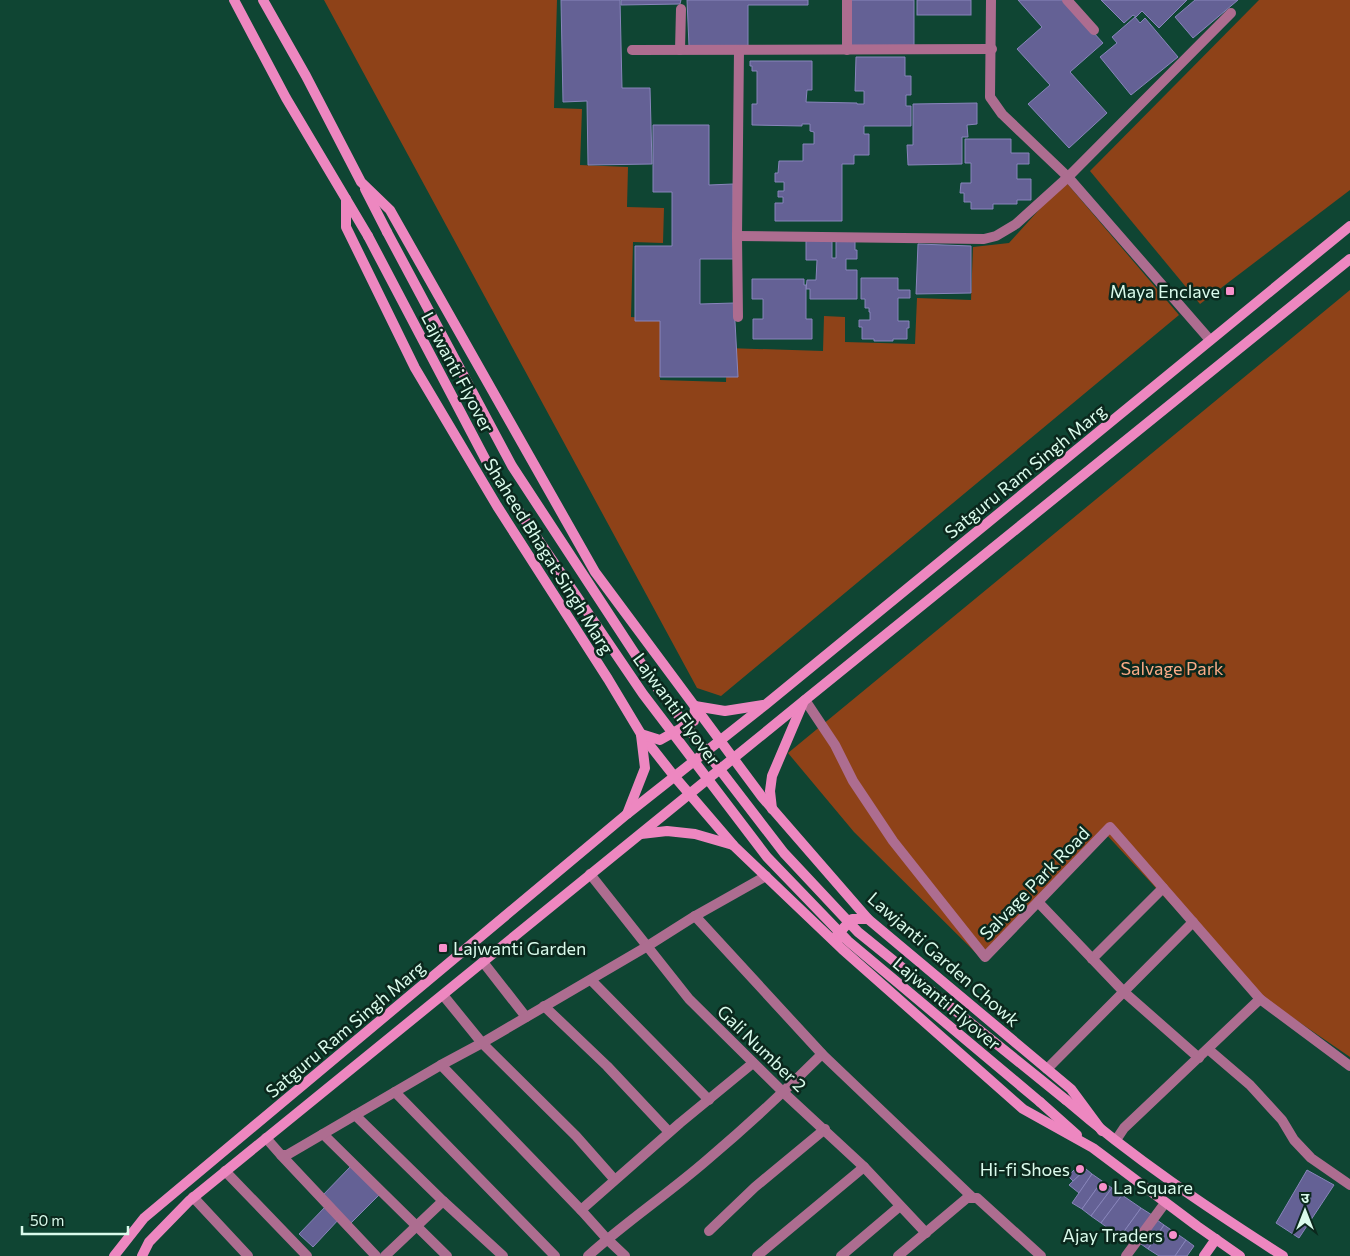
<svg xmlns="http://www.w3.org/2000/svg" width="1350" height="1256" font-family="Commissioner,'Noto Sans Devanagari',sans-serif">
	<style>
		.green { fill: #8e4218 }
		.building { fill: #646195; stroke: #8885bb }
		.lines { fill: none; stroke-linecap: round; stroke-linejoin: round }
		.street { stroke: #ad6d90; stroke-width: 10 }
		.secondary { stroke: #ed87c0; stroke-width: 10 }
		.secondary-bridge { stroke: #ed87c0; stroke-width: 10 }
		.poi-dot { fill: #f890cb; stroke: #0b281d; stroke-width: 2 }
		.labels { text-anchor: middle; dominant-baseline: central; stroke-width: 5; stroke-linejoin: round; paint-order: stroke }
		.poi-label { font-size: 18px; fill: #dafbec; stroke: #0b281d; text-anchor: end }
		.street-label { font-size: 18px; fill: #dafbec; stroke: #0b281d }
		.park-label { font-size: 18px; fill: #fbac87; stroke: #0b281d }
	</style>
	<rect width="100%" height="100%" fill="#0f4533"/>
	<g class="green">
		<path d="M324,0h233l-3,108 28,1 -2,56 48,2 -1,40 37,1 -1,35 -30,-1 -2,75 30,2 -1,61 66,2 1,-34 96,3 1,-35 21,1v25l70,2 2,-46 54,2 2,-53 36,-4 56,-62 114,134 -458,381 -24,-8z"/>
		<path d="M1259,0h91v190l-150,114 -110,-133z"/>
		<path d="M1350,290v767l-89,-61 -32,-29 -124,-134 -126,123 -125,-124 -66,-79z"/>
	</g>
	<g class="building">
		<path d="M561,0h59l2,88h28l2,76 -64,1 -1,-64 -24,1z"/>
		<path d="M621,0h60l-1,4 -59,1z"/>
		<path d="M687,0h121v5h-60v41h-59z"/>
		<rect x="851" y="0" width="63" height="46"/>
		<rect x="917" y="0" width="54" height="15"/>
		<path d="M1018,0h46l39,43 -33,29 37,41 -38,35 -41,-44 22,-19 -33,-36 25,-22z"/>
		<path d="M1101,0h86l-28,28 -17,-17 -6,6 -3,-2 -9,8z"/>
		<path d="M1195,0h43l-45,38 -18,-21z"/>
		<path d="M1135,17l5,6 5,-5 33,39 -47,38 -31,-38 17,-14 -5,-6z"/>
		<path d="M856,57h49v19h6v19h-5v11h5v20h-47v8h5v21h-15v9h-12v57h-67v-18h8v-6h-5v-6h6v-9h-9v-9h3l1,-12h24v-17h11v-12l-4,-1v-7h-8v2l-50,-1v-21h5v-33h-5v-5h-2v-5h62v29h-5l-1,12 51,1v1h7v-13h-9z"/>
		<path d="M977,103v21l-10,1 1,12h-6v27l-54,1 -1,-20h6v-41z"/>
		<path d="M653,125h56v60l24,-1 1,75h-34v45l34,-1 4,74h-78v-56h-25v-75h37v-54h-19z"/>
		<path d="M965,139h46v14h18v11h-12v15h14v21h-14v4h-24v5h-22v-7h-7v-9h-4l1,-10h10v-20h-6z"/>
		<path d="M806,240h26v18h4v-17h19v9h2v9h-11v11h11v29h-47v-10h-4l1,-9h9l1,-20h-11z"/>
		<path d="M918,244l53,2v47l-55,1z"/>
		<path d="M861,278h37v12h12v8h-12v23h11v7h-2v11h-14v2h-19v-2h-12v-12h-3v-7h11v-8h-1v-4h-4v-9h-4z"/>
		<path d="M752,279h52v6h2v34h6v20h-59v-20h10v-20h-11z"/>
		<path d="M1080,1164l6,5 -13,12 -5,-5z"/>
		<path d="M351,1166l29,28 -30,30 -28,-28z"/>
		<path d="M1086,1169l6,5 -13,19 -10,-8z"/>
		<path d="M1307,1170l27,15 -35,53 -23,-15z"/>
		<path d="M1092,1174l10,7 -20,28 -10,-6z"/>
		<path d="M1102,1181l10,7 -21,28 -9,-7z"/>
		<path d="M1112,1188l10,7 -21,28 -10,-7z"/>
		<path d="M1122,1195l19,13 -21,29 -19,-14z"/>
		<path d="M326,1206l14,12 -27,29 -14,-13z"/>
		<path d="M1141,1208l11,7 -21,30 -11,-8z"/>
		<path d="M1157,1220l7,5 -16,24 -7,-5z"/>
		<path d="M1164,1225l22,15 -11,16h-16l-11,-7z"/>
		<path d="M1186,1240l8,6 -7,10h-12z"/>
	</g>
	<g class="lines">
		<g class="street">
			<path d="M847,0v50"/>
			<path d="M991,0l-1,97 12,17 66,63 142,163"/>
			<path d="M1067,0l27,30"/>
			<path d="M632,50l360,-1"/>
			<path d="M680,50l1,-41"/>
			<path d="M737,236l247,3 12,-3 20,-12 52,-47 163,-164"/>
			<path d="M738,317l-1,-81 2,-186"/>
			<path d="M805,700l30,45 18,36 40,60 92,116 125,-130 150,172 90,67"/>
			<path d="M590,874l99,125 95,94 80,74 62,66"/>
			<path d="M1038,902l86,90 75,66"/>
			<path d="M695,916l127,138 150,143"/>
			<path d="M1092,959l71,-71"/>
			<path d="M483,962l43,55"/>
			<path d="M591,980l118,120"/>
			<path d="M443,995l39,48 94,93 38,43"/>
			<path d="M544,1006l63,60 62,66"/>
			<path d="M1208,1049l42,36 32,35 12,20 17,18 39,27"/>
			<path d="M441,1065l140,145 26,29 18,17"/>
			<path d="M1047,1069l146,-147"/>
			<path d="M395,1092l160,164"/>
			<path d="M355,1115l88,86 60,55"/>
			<path d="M323,1134l124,122"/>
			<path d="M266,1138l15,17h6l154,-90 41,-22 164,-96 49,-31 71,-40"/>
			<path d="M1116,1140l8,-12 136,-129"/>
			<path d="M281,1155l95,101"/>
			<path d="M225,1171l82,85"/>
			<path d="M193,1197l55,59"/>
			<path d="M581,1210l99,-87 73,-60"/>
			<path d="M709,1231l46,-44 70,-58"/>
			<path d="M385,1256l58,-55"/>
			<path d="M588,1256c38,-34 81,-63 119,-96 40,-34 78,-69 115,-106"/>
			<path d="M757,1256l107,-89"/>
			<path d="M841,1256l59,-50"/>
			<path d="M898,1256l69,-58h10l64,58"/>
			<path d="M1126,1256l39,-53"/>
		</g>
		<g class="secondary">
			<path d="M234,0l52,98 82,138"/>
			<path d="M263,0l43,76 55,106 29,28 205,362 167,225 106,122 203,170 31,42"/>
			<path d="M365,189l22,43"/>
			<path d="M346,199v28l69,141 82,138 111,173 33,55 33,42 60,70 108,103 181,160 70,39 104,78 43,30"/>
			<path d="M695,706l30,5 38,-6"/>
			<path d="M641,734l19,6 34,-19 1,-15"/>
			<path d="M772,809l-2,-18 2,-15 31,-73"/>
			<path d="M627,814l18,-46 -4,-33"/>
			<path d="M641,834l26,-3 28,3 38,11"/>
			<path d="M839,939l-2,-4 15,-16h16"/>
			<path d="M1066,1100c67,58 142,108 217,156"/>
			<path d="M1040,1102l37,33"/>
			<path d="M114,1256l30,-38 483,-404 138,-109 585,-479"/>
			<path d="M142,1256l7,-14 40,-41 616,-501 545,-441"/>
			<path d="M1204,1256l12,-17"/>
		</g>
		<g class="secondary-bridge">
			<path d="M387,232l125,234 146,223 126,164 74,79 208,168"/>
			<path d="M368,236l123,234 152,224 124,163 81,84 192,161"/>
		</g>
	</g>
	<g class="poi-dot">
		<rect x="1225" y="286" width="10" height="10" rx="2.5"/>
		<rect x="438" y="943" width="10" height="10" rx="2.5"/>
		<circle cx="1080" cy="1169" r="5"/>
		<circle cx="1103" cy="1187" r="5"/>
		<circle cx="1173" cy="1235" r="5"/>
	</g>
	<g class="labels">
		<g class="poi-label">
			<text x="1220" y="291">Maya Enclave</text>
			<text x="453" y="948" text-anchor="start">Lajwanti Garden</text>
			<text x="1070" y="1169">Hi-fi Shoes</text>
			<text x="1113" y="1187" text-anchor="start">La Square</text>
			<text x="1163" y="1235">Ajay Traders</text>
		</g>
		<g class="street-label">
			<text transform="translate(458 372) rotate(62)">Lajwanti Flyover</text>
			<text transform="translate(1025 471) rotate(-39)">Satguru Ram Singh Marg</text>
			<text transform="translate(549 556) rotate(58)">Shaheed Bhagat Singh Marg</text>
			<text transform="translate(677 709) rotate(54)">Lajwanti Flyover</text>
			<text transform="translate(1034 883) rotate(-46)">Salvage Park Road</text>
			<text transform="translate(944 959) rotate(41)">Lawjanti Garden Chowk</text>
			<text transform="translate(947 1003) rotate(40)">Lajwanti Flyover</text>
			<text transform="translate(345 1029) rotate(-40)">Satguru Ram Singh Marg</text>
			<text transform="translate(762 1048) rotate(44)">Gali Number 2</text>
		</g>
		<g class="park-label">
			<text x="1172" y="668">Salvage Park</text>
		</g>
	</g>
	<g transform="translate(1305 1211)" stroke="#0b281d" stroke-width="4" paint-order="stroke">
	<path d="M0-4L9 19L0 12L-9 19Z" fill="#dafbec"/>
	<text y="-8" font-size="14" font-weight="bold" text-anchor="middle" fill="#dafbec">उ</text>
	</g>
	<path d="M22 1226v8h106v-8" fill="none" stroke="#dafbec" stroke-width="2.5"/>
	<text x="30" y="1226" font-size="15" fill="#dafbec" stroke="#0b281d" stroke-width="4" paint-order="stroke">50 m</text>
</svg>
